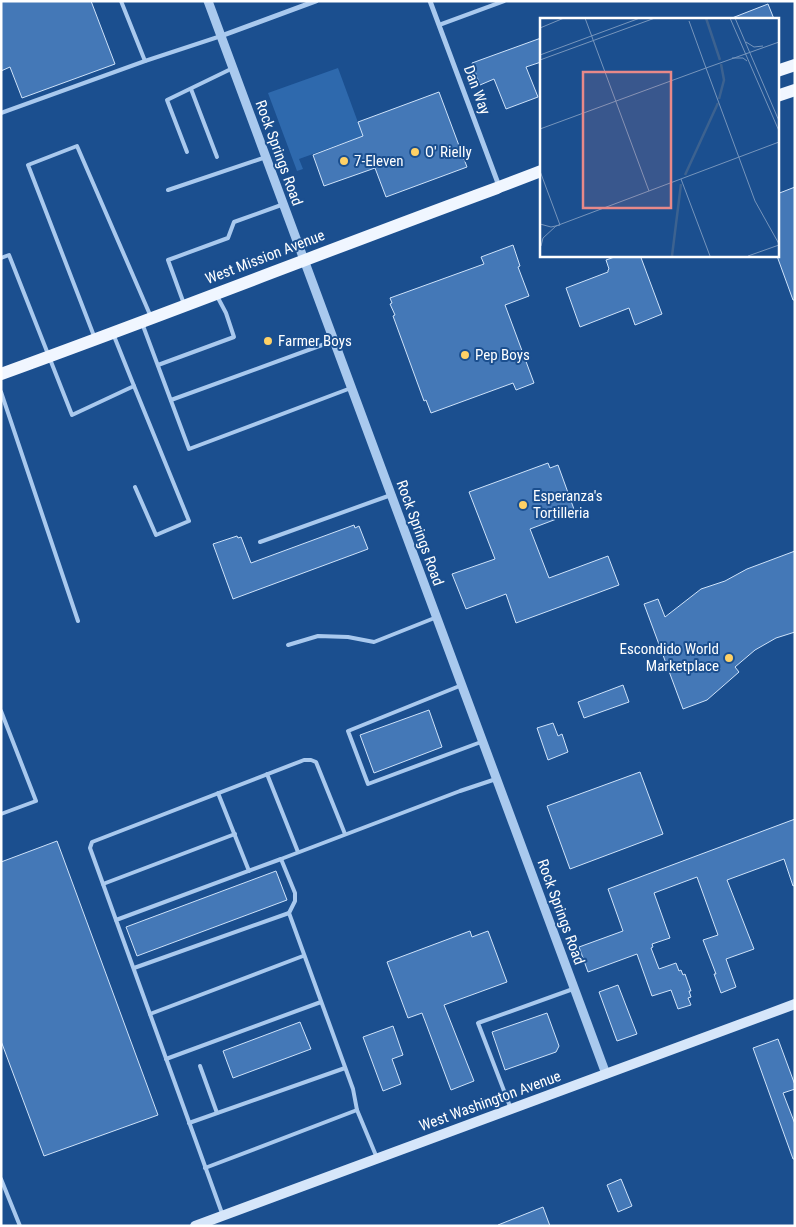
<svg xmlns="http://www.w3.org/2000/svg" width="796" height="1227" font-family="'Roboto Condensed',sans-serif">
	<style>
		.green { fill: #2e69ad }
		.building { fill: #4478b7; stroke: #cfe3fa }
		.lines { fill: none; stroke-linecap: round; stroke-linejoin: round }
		.service { stroke: #a9c9ee; stroke-width: 4 }
		.minor { stroke: #a9c9ee; stroke-width: 5 }
		.tertiary { stroke: #a9c9ee; stroke-width: 9 }
		.secondary { stroke: #d6e6fa; stroke-width: 10 }
		.primary { stroke: #f0f6ff; stroke-width: 12 }
		.poi-dot { fill: #ffd166; stroke: #1b4f8f; stroke-width: 2 }
		.labels { text-anchor: middle; dominant-baseline: central; stroke-width: 4; stroke-linejoin: round; paint-order: stroke }
		.street-label { font-size: 15px; fill: #fff; stroke: #1b4f8f }
		.poi-label { font-size: 15px; fill: #fff; stroke: #1b4f8f; text-anchor: start }
		.inset-river { fill: none; stroke: #3c6290; stroke-width: 2.5 }
		.inset-road { fill: none; stroke: #7695bc; stroke-width: 1 }
		.view { fill: #e88989; fill-opacity: 0.15; stroke: #e88989; stroke-width: 2.5 }
		.inset-edge { fill: none; stroke: #fff; stroke-width: 2.5 }
	</style>
	<rect width="100%" height="100%" fill="#1b4f8f"/>
	<path class="green" d="M338,68l25,68 -64,23 4,10 -6,2 -29,-78z"/>
	<g class="building">
		<path d="M1,1h90l24,63 -93,34 -12,-31 -9,4z"/>
		<path d="M768,4l6,15h-42v-1z"/>
		<path d="M541,38v24l-15,5 12,30 -32,12 -12,-30 -14,6 -8,-22z"/>
		<path d="M439,92l28,75 -81,30 -11,-29 -51,18 -11,-31 50,-19 -5,-14z"/>
		<path d="M795,187v113h-2l-16,-44v-62z"/>
		<path d="M513,245l7,21 -2,1 11,29 -24,9 29,78 -18,7 -3,-7 -82,30 -5,-13 -2,1 -31,-85 2,-1 -5,-11 2,-1 -2,-5 94,-34 -3,-7z"/>
		<path d="M620,255h20l22,59 -27,11 -6,-17 -49,19 -14,-39 42,-16v-2l1,-1 -3,-9z"/>
		<path d="M548,463l2,5 8,-3 17,47 -45,17 19,49 59,-22 11,29 -103,38 -10,-29 -40,15 -14,-35 43,-15 -26,-67z"/>
		<path d="M354,525l1,3 4,-2 9,23 -135,50 -20,-55 24,-8 1,2 3,-1 10,26z"/>
		<path d="M795,551v81l-19,6 -21,12 -20,17 4,5 -32,28 -24,9 -39,-105 14,-5 7,18 36,-28 24,-8 22,-12z"/>
		<path d="M623,685l6,17 -45,16 -6,-16z"/>
		<path d="M429,710l13,37 -68,26 -14,-38z"/>
		<path d="M553,723l5,13 4,-2 6,18 -20,8 -11,-32z"/>
		<path d="M640,772l23,62 -93,35 -23,-63z"/>
		<path d="M795,819v66l-2,1 -9,-27 -57,21 27,69 -28,10 10,28 -15,6 -7,-19h2l-13,-34 15,-5 -21,-58 -43,16 16,45 -18,6 1,3 -2,1 8,21 17,-6 3,8 2,-1 2,5 2,-1 6,17h-2l2,6 -3,1 3,7 -13,4 -7,-19 -19,6 -15,-42 -49,18 -9,-25 44,-16 -15,-42z"/>
		<path d="M57,841l101,274 -114,41 -43,-115v-179z"/>
		<path d="M276,871l11,29 -150,56 -11,-29z"/>
		<path d="M470,931l2,6 16,-6 19,51 -63,23 30,76 -23,9 -29,-77 -14,5 -21,-56z"/>
		<path d="M618,985l19,49 -20,7 -18,-49z"/>
		<path d="M547,1013l12,33 -3,6 -51,18 -13,-38z"/>
		<path d="M300,1022l11,27 -78,29 -10,-27z"/>
		<path d="M393,1026l10,29 -11,4 9,25 -18,7 -20,-54z"/>
		<path d="M778,1039l17,46v4l-12,4 12,31v35h-2l-40,-111z"/>
		<path d="M621,1179l11,27 -14,6 -11,-27z"/>
		<path d="M543,1207l7,19h-52v-1z"/>
	</g>
	<g class="lines">
		<g class="service">
			<path d="M121,1l24,60"/>
			<path d="M439,25l65,-24"/>
			<path d="M191,89l26,68"/>
			<path d="M1,113l144,-52 76,-25"/>
			<path d="M187,152l-20,-52 66,-32"/>
			<path d="M168,190l98,-33"/>
			<path d="M1,258l8,-3 63,160 62,-29 -20,-50"/>
			<path d="M184,304l-16,-44 60,-22 6,-16 50,-18"/>
			<path d="M142,323l47,126 162,-61"/>
			<path d="M94,336l-66,-171 49,-19 74,171"/>
			<path d="M158,365l76,-28 -8,-24 -9,-17"/>
			<path d="M134,386l55,135 -33,14 -21,-48"/>
			<path d="M1,392l77,229"/>
			<path d="M171,400l162,-59"/>
			<path d="M260,542l131,-47"/>
			<path d="M288,645l30,-9 30,1 26,5 63,-25"/>
			<path d="M462,685l-114,46 20,53 113,-42"/>
			<path d="M1,711l35,90 -35,13"/>
			<path d="M267,774l31,78"/>
			<path d="M218,793l31,78"/>
			<path d="M281,859l179,-68 36,-12"/>
			<path d="M103,884l132,-50"/>
			<path d="M116,920l-26,-72 2,-6 212,-82h7l5,2 29,72"/>
			<path d="M134,968l155,-55"/>
			<path d="M150,1014l153,-58"/>
			<path d="M166,1059l155,-57"/>
			<path d="M200,1066l17,47"/>
			<path d="M511,1109l-33,-86 95,-34"/>
			<path d="M189,1123l156,-55"/>
			<path d="M205,1168l152,-58"/>
			<path d="M1,1179l19,47"/>
			<path d="M223,1216l-107,-296 165,-61 14,34v8l-6,12 64,176 4,21 20,48"/>
		</g>
		<g class="minor">
			<path d="M430,1l69,185"/>
			<path d="M221,36l95,-35"/>
		</g>
		<path class="tertiary" d="M208,1l398,1073"/>
		<path class="secondary" d="M195,1226l600,-222"/>
		<g class="primary">
			<path d="M777,71l18,-6"/>
			<path d="M777,96l18,-6"/>
			<path d="M499,187l42,-16"/>
			<path d="M1,374c166,-60 330,-125 496,-186"/>
		</g>
	</g>
	<g class="poi-dot">
		<circle cx="415" cy="152" r="5"/>
		<circle cx="344" cy="161" r="5"/>
		<circle cx="268" cy="341" r="5"/>
		<circle cx="465" cy="355" r="5"/>
		<circle cx="523" cy="505" r="5"/>
		<circle cx="729" cy="658" r="5"/>
	</g>
	<g class="labels">
		<g class="street-label">
			<text transform="translate(477 90) rotate(70)">Dan Way</text>
			<text transform="translate(279 153) rotate(70)">Rock Springs Road</text>
			<text transform="translate(265 257) rotate(-21)">West Mission Avenue</text>
			<text transform="translate(420 533) rotate(70)">Rock Springs Road</text>
			<text transform="translate(561 912) rotate(70)">Rock Springs Road</text>
			<text transform="translate(490 1101) rotate(-20)">West Washington Avenue</text>
		</g>
		<g class="poi-label">
			<text x="425" y="152">O' Rielly</text>
			<text x="354" y="161">7-Eleven</text>
			<text x="278" y="341">Farmer Boys</text>
			<text x="475" y="355">Pep Boys</text>
			<text x="533" y="496">Esperanza's<tspan x="533" dy="17">Tortilleria</tspan></text>
			<text x="719" y="649" text-anchor="end">Escondido World<tspan x="719" dy="17">Marketplace</tspan></text>
		</g>
	</g>
	<g transform="translate(540 18)">
		<rect width="239" height="239" fill="#1b4f8f"/>
		<path class="inset-river" d="M166,0l14,42M179,81l5,-19 -3,-16M145,157l33,-72M132,238l9,-72"/>
		<path class="inset-road" d="M45,0l64,173M190,0l49,113M195,0l44,103M149,3l17,47M0,10l24,-10M206,24l8,5 9,-1M0,37l100,-37M192,40h11l4,3M0,42l115,-42M166,50l49,133 24,43M166,50l73,-26M0,111l166,-61M0,153l20,54 -9,2 -11,-3M141,161l29,77M1,228l2,-8 13,-12 223,-84M208,238l31,-11"/>
		<path class="view" d="M43,54h88v136h-88z"/>
		<rect width="239" height="239" class="inset-edge"/>
	</g>
	<rect width="796" height="1227" fill="none" stroke="#ffffff" stroke-width="5"/>
</svg>
